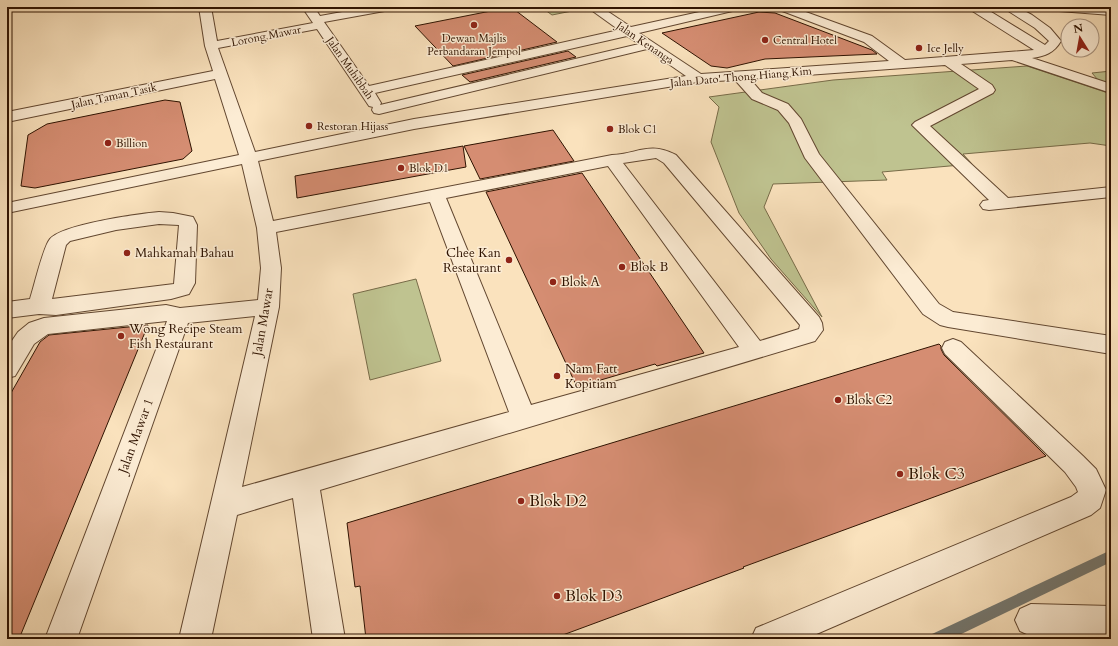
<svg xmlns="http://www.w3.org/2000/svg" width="1118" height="646" font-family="Cardo,serif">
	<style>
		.green { fill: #bfc390; stroke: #776b48 }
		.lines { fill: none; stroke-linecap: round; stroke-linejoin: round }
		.stream { fill: #747871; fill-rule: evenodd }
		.building { fill: #d58d72; stroke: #2f1301 }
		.minor-casing { stroke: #624730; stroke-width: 2 }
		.minor { fill: #fcecd4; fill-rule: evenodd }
		.poi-dot { fill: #8f2418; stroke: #fcecd4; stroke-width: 1.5 }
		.labels { text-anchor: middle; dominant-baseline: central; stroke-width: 3; stroke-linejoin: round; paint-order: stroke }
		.far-street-label { font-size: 11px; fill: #2f1301; stroke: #fcecd4 }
		.far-poi-label { font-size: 11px; fill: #2f1301; stroke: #fcecd4; text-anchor: start }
		.poi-label { font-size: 13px; fill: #2f1301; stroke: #fcecd4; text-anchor: start }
		.street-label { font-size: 13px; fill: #2f1301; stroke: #fcecd4 }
		.near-poi-label { font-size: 16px; fill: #2f1301; stroke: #fcecd4; text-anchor: start }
	</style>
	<rect width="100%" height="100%" fill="#fae2bd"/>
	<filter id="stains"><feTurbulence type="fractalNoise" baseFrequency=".005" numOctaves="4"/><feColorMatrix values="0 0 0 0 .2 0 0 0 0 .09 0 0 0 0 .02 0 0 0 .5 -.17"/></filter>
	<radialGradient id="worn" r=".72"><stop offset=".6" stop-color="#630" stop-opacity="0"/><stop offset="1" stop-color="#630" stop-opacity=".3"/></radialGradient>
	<g class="green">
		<path d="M541,7h32l4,3 -25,5z"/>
		<path d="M1027,66l84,28v52l-21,-3 -127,11 9,10 -90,8 5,8 -114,4 -9,23 58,110 -51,-58 -32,-46 -28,-71 8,-35 -10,-10 124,-17z"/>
		<path d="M1111,71v13l-13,-4 -6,-7z"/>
		<path d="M416,279l25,82 -71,19 -17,-86z"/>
	</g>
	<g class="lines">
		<path class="stream" d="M1111,550v12l-160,77h-21l2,-5z"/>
	</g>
	<g class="building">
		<path d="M511,7l46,35 -104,24 -38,-40z"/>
		<path d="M759,12l16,1 97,37 5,4 -112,5 -38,9 -16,-2 -49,-33z"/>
		<path d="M568,51l8,6 -106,25 -8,-7z"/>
		<path d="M165,100l15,2 12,49 -9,8 -148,29 -14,-2 7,-51 19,-11z"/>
		<path d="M553,130l21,31 -94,18 -16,-33z"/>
		<path d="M463,146l3,21 -169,31 -2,-22z"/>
		<path d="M582,173l122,180 -47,13 -2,-2 -78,23 -91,-195z"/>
		<path d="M148,325l-129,314h-12v-239l33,-58 9,-7z"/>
		<path d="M939,344l2,2v3l3,6 102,101 -303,111 1,1 -192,71h-186l-6,-53 -5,1 -8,-64z"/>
	</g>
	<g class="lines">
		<defs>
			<g id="minor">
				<path d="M199,7h12l6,34 96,-18 -11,-16h12l6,9 50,-9h26l-2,2 -4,1 -66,12 45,64 250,-56 -32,-23h14l30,20 91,-20h21l-2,2 -102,24 62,41 188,-13 -25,-19 -87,-33 -2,-2h17l80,29 33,24 129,-10 -68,-43h16l6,3 57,35 4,-4 -14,-13 -33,-21h15l15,8 18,13 11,13c-7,12 -16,15 -29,17l79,26v9l-99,-33 -51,4 31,21 3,5 -2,3 -63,33 78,72 103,-11v10l-122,13 -6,-1 -3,-4 3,-4 6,-1 -77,-75 3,-3 64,-33 -34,-24 -195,14 12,14 26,11 13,15 18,35 120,150 14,8 158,24v18l-163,-27 -8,-2 -17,-11 -118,-156 -16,-35 -11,-13 -26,-11 -17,-19 -37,2 -284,47 -156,32 15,60 339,-66c26,-1 37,-14 64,0l143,162 3,6 1,7 -8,11 -495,149 25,149h-32l-20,-141 -56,17 -26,124h-32l76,-323 -67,7 -111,316h-32l122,-318 -119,13 -14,10 -19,32 -8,2v-30l11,-16 11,-9 15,-5 122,-13 14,3 78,-8 3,-32 -4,-40 -15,-64 -235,49v-10l232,-48 -24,-76 -208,43v-10l206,-41 -8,-25zM317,29l52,77 4,1 -1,3 2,3 5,1 268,-65 39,27 -272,43 -159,33 -37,-104zM627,36l12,8 -259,61 1,-2 -6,-10zM656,158l8,5 136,162 -1,4 -39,12 -137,-178zM608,166l131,181 -208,58 -85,-207zM430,202l79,210 -267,75 37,-180 2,-39 -5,-36z"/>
				<path d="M1040,7l71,2v6l-65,-5 -4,-1z"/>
				<path d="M159,212l14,1 20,4 4,8 -2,58 -6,11 -18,5 -115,16 -17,-1 -32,4v-16l23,-3c4,-12 13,-52 20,-60 13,-15 88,-25 109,-27zM159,224l20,1 -5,59 -122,15 14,-54 4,-4 46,-11z"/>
				<path d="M953,339l8,3 122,114 13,13 10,21 -6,18 -9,7 -286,124h-54l5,-11 315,-131 7,-5 -2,-5 -11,-15 -120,-118 -3,-6 3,-6z"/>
				<path d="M1031,604l80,2v32l-80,-2 -11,-5 -5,-11 5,-11z"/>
			</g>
		</defs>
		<use href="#minor" class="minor-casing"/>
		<use href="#minor" class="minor"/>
	</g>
	<g class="poi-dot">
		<circle cx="474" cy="25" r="4"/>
		<circle cx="765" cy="40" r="4"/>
		<circle cx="919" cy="48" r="4"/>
		<circle cx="309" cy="126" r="4"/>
		<circle cx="610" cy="129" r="4"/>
		<circle cx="108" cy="143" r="4"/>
		<circle cx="401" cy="168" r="4"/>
		<circle cx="127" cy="253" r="4"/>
		<circle cx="509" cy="260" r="4"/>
		<circle cx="622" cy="267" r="4"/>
		<circle cx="553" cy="282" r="4"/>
		<circle cx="121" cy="336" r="4"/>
		<circle cx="557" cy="376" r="4"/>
		<circle cx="838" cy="400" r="4"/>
		<circle cx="900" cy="474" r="4"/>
		<circle cx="521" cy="501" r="4"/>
		<circle cx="557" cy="596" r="4"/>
	</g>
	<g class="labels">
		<g class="far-street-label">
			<text transform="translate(266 36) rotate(-11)">Lorong Mawar</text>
			<text transform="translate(645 43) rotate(34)">Jalan Kenanga</text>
			<text transform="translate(350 68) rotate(55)">Jalan Muhibbah</text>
			<text transform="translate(741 77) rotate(-5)">Jalan Dato' Thong Hiang Kim</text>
			<text transform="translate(114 96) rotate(-12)">Jalan Taman Tasik</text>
		</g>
		<g class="far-poi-label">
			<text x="474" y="38" text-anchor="middle">Dewan Majlis<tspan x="474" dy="13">Perbandaran Jempol</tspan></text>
			<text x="773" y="40">Central Hotel</text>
			<text x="927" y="48">Ice Jelly</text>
			<text x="317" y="126">Restoran Hijass</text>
			<text x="618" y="129">Blok C1</text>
			<text x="116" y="143">Billion</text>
			<text x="409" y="168">Blok D1</text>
		</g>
		<g class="poi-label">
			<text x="135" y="253">Mahkamah Bahau</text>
			<text x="501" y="253" text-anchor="end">Chee Kan<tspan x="501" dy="15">Restaurant</tspan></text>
			<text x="630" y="267">Blok B</text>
			<text x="561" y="282">Blok A</text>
			<text x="129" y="329">Wong Recipe Steam<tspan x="129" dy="15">Fish Restaurant</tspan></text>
			<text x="565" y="369">Nam Fatt<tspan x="565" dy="15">Kopitiam</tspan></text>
			<text x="846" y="400">Blok C2</text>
		</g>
		<g class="street-label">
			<text transform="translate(263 322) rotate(-80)">Jalan Mawar</text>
			<text transform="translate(136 436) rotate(-70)">Jalan Mawar 1</text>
		</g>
		<g class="near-poi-label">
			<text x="908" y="474">Blok C3</text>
			<text x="529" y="501">Blok D2</text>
			<text x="565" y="596">Blok D3</text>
		</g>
	</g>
	<rect width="1118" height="646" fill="none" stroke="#fae2bd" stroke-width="24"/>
	<rect x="8" y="8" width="1102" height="630" fill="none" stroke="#2f1301" stroke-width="2"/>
	<rect x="12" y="12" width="1094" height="622" fill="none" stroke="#2f1301"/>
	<g transform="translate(1080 38) rotate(349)"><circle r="19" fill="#fcecd4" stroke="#aa9580"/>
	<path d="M0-3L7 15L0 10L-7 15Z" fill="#8f2418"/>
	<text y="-6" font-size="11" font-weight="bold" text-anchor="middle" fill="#2f1301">N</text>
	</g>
	<rect width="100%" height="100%" filter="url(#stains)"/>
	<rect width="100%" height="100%" fill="url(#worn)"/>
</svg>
